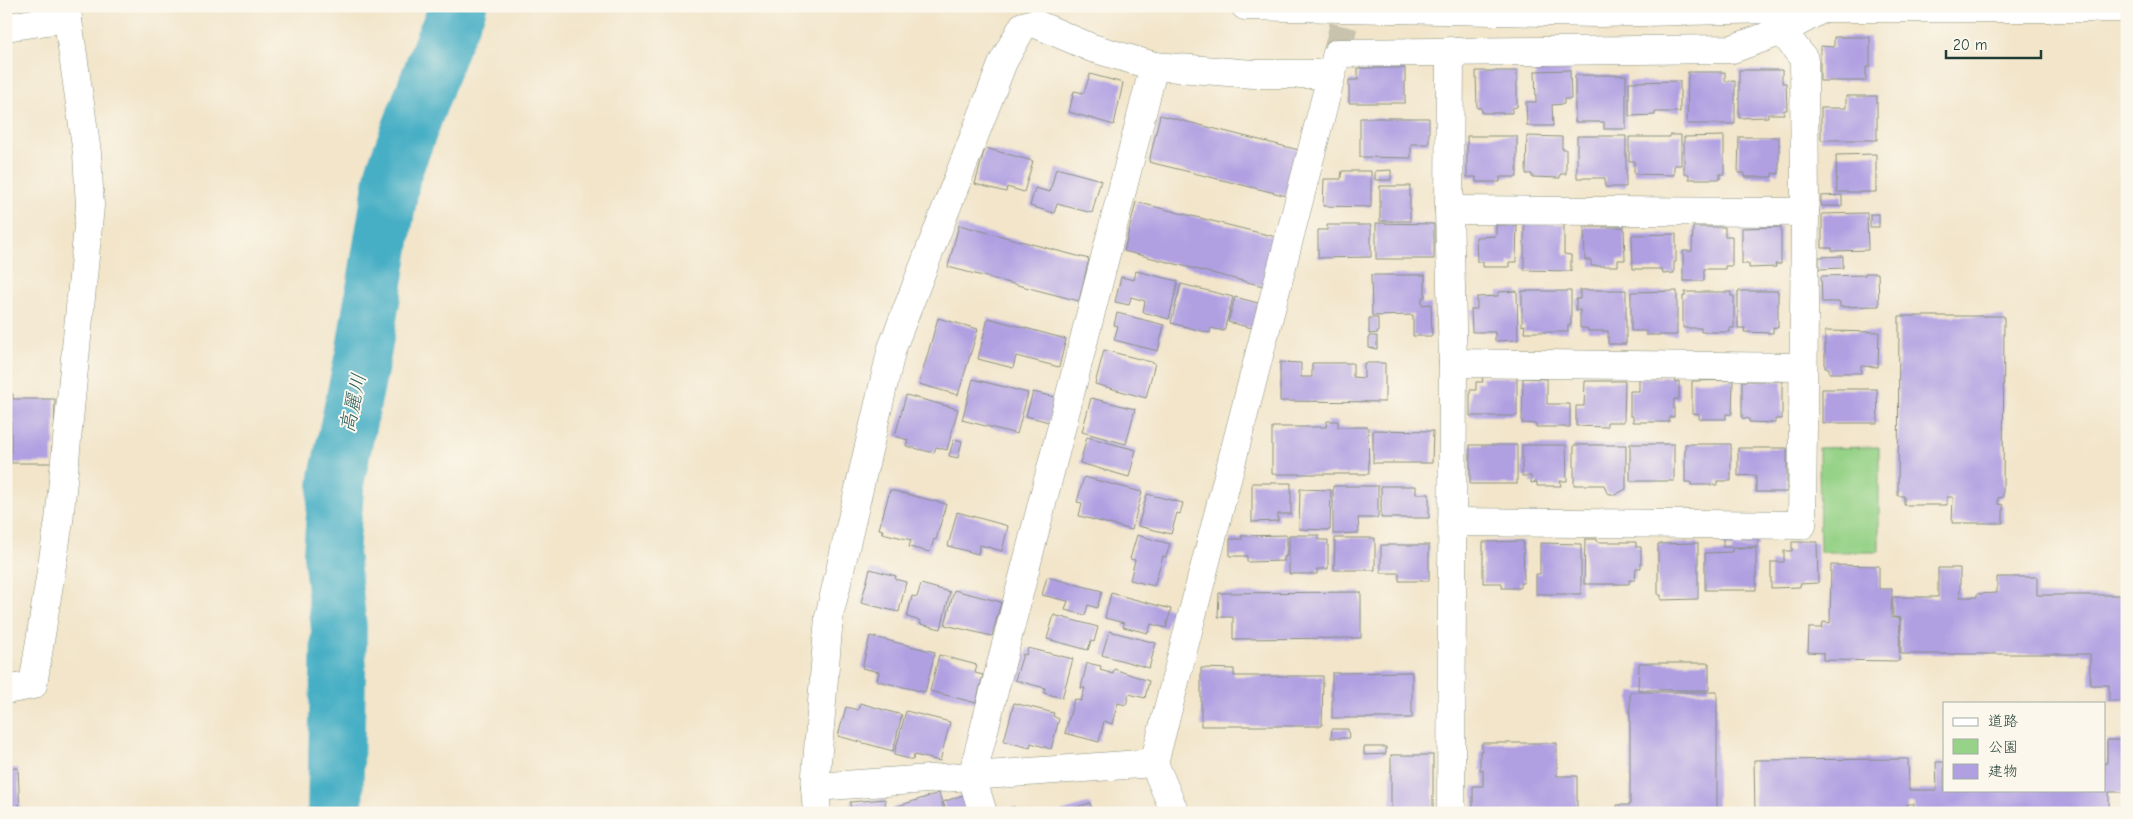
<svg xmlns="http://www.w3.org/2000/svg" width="2133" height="819" font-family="'Comic Neue','Klee One',sans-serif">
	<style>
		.green { fill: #96d287; stroke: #5a885e }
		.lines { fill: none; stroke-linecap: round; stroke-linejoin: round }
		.river { stroke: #46afc5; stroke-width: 56 }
		.building { fill: #b0a0e2 }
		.minor-tunnel { stroke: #c8c3ac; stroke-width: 28; stroke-dasharray: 28 14; stroke-linecap: butt }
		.minor-casing { stroke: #88917f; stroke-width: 29 }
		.minor { stroke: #fff; stroke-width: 28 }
		.labels { text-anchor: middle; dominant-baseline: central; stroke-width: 4; stroke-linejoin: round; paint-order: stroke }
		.water-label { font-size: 20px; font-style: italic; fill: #2b5f60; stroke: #fbf7ec }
	</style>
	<rect width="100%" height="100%" fill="#fbf7ec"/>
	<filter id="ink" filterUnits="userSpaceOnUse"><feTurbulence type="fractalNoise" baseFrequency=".02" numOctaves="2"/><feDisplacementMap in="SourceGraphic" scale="10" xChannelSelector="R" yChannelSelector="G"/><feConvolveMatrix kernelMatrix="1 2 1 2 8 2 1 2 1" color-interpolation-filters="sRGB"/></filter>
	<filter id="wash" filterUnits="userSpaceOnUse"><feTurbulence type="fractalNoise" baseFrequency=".0096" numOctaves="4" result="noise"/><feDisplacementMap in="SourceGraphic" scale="20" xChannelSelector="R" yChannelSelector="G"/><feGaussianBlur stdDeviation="1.12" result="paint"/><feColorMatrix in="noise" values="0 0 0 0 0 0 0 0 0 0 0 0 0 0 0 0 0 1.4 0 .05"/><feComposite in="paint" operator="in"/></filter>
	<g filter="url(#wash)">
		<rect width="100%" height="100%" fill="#f2e5ca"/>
		<path class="green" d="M1879,447v105h-59l-1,-104z"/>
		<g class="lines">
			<path class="river" d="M335,813l4,-184 -8,-76 6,-75 26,-123 30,-181 49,-131 17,-37"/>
		</g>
		<g id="blocks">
			<g class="building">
				<path d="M1834,37h36v30h-4v14h-46v-35l14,1z"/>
				<path d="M1358,68h47v35h-56v-23h9z"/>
				<path d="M1570,70l1,29h-7v5l-12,1 1,21h-26l-1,-24h10l-1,-31z"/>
				<path d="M1739,70h43v13h4l1,27h-3v4h-16v3l-29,1z"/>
				<path d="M1476,71h41v36l-5,1v5h-30l-1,-5h-4z"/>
				<path d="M1688,72h37v9h10v43h-48z"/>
				<path d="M1090,74l33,9 -9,42 -45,-13 5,-21 10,2z"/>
				<path d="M1575,75h51v54h-22v-7h-29z"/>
				<path d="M1680,81v31h-25v3l-26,1v-34z"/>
				<path d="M1846,96h31v44h-56v-32h25z"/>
				<path d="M1160,115l139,35 -12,46 -138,-34z"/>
				<path d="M1360,118h69v26h-18v14l-51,-1z"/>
				<path d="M1670,135h11v30h-7v10l-40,-1v-13h-5v-24h41z"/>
				<path d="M1467,136h50v41h-17v5h-24v-5h-9z"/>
				<path d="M1527,136l35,1v12h4v25h-6v4l-28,-1v-3h-6z"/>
				<path d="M1577,136h49v51h-21v-9h-28z"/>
				<path d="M1724,136v38h-4v5h-31v-5h-5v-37z"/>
				<path d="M1739,137h40v37l-7,-1v4h-27v-4h-7z"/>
				<path d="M985,148l48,13 -9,31 -17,-5 -1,5 -31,-8z"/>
				<path d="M1876,154v38h-39l-1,-37z"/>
				<path d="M1056,168l45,12 -9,33 -35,-9 -3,9 -24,-7 5,-18 15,4z"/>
				<path d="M1391,170v10h-16v-9z"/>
				<path d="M1342,171h29v36l-48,-1 1,-27h17z"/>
				<rect x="1380" y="186" width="30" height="35"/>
				<path d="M1842,195v11h-21v-10z"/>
				<path d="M1136,202l140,35 -13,49 -139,-35z"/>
				<path d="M1867,213l1,37 -36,1v-3h-10v-34z"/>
				<rect x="1870" y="214" width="9" height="13"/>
				<path d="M1376,223l58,1v35h-58z"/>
				<path d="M1524,224h40v30l7,1v16l-47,-1z"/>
				<path d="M959,225l130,34 -10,42 -131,-34z"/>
				<path d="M1327,225h44v32l-53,1v-28h9z"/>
				<path d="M1496,225h21l-1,37h-7v5h-26v-5h-6l-1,-25 20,-1z"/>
				<path d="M1584,227h40l1,33h-7v6h-27v-6h-6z"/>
				<path d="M1693,227h32v9h7v30h-7v3h-21v12h-21v-30h9z"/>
				<path d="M1781,227v37h-6l1,3 -27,1v-4h-7v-36z"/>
				<path d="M1676,234v28h-2v11l-11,1 -1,-5h-29l-1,-34z"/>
				<path d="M1843,256v12l-24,1v-12z"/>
				<path d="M1136,271l42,10 -9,38 -26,-7 2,-11 -14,-4 -2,8 -14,-3 6,-25 13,3z"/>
				<path d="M1865,273h13l1,33 -39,1v-5h-18l-1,-26 44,-1z"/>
				<path d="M1371,275h54v22h-3v8l9,-1 1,32h-19v-21l-41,1z"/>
				<path d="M1181,284l52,13 -9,34 -13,-3 -1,5 -39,-10z"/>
				<path d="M1580,290h46v54h-18v-13h-20l-1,-3h-7v-18h-4v-11h4z"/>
				<path d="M1517,291l1,49 -23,1v-9h-23l-1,-23h6v-12l21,-1v-4z"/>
				<path d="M1522,291h49v34h-3v7h-44l1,-7 -3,1z"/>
				<path d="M1677,291v44h-31v-4h-15v-39z"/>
				<path d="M1738,291h40v37l-5,-1v6l-29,-1 1,-4h-7z"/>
				<path d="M1685,292h46v4h3v32h-4v4h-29v-4h-18v-32h2z"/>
				<path d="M1235,297l23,6 -6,25 -24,-6z"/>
				<path d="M1117,313l47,12 -6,26 -44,-11 4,-14 -4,-1z"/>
				<path d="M1899,316h105l-1,181 -5,1v6l5,1v18h-51l1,-26h-6v8h-43v-9h-6z"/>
				<path d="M938,318l40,11 -20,66 -39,-11z"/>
				<path d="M988,318l78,21 -7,28 -43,-11 -3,12 -35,-9z"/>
				<path d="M1369,318h9v15l-9,1z"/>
				<path d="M1825,331l54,1 -1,35 -17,-1v7h-32v-5h-4z"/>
				<path d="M1369,336h8v13l-8,-1z"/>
				<path d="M1104,350l51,13 -9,35 -51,-14z"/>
				<path d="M1280,362l21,1v14h11v-14h41v14l11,1v-15h21v39l-105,-1z"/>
				<path d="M1482,377h35v39h-47v-26h6v-8h7z"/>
				<path d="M1674,377l1,5 4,-1v18h-5v18h-5v5h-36v-6h-3v-25h9v-13z"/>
				<path d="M1523,378l24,1v25h23v23h-34v-3l-14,-1z"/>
				<path d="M973,379l55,14 -11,41 -55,-14z"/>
				<path d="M1733,380l-1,34h-6v5h-27v-5l-7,-1v-32z"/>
				<path d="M1585,381h40l-1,41h-17v5l-31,-1v-20h8z"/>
				<path d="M1742,381h40v38h-7v4l-26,-1v-3l-7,-1z"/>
				<path d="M1822,389h55l1,34h-56z"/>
				<path d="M1033,392l22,5 -6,25 -23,-6z"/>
				<path d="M6,394h7v5h42l-1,47h-2v17h-41v-51h-5z"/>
				<path d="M906,395l52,14 -11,41 -11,-3 -2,6 -28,-7 2,-6 -13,-4z"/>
				<path d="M1091,398l44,11 -9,35 -44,-12z"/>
				<path d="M1327,421h11v6h30l1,47h-97v-47h54z"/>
				<path d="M1373,430l60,1 -1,32h-59z"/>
				<path d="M1087,437l49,13 -7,27 -49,-14z"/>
				<path d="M954,439l8,2 -4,17 -9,-2z"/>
				<rect x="1630" y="444" width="44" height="37"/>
				<path d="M1685,444h46v37h-14v4h-26v-3h-6z"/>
				<rect x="1470" y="445" width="47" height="39"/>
				<path d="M1522,445h44l1,36h-7l1,5h-24v-4l-6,1v-7h-9z"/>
				<path d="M1574,445h52v44l-11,6 -8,-2 -3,-8h-30z"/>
				<path d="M1738,448h49v44h-31v-17l-18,1z"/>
				<path d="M1084,477l58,15 -10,38 -53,-14 3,-13 -5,-1z"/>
				<path d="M1252,483h39v31h-13v7l-26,1z"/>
				<path d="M1333,486h45v32h-20l1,15 -26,1z"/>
				<path d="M1381,486h35v8h13v24h-48z"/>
				<path d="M1300,489l31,1 -1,40 -31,-1z"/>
				<path d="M890,490l56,14 -10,36 -2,-1 -4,13 -21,-5 2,-7 -29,-7 1,-3 -4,-1z"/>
				<path d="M1147,494l36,9 -3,11 -3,-1 -6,21 -33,-8z"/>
				<path d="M957,512l51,14 -6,25 -22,-6 -2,9 -30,-8z"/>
				<path d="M1137,535l33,9 -4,13 -3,-1 -9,30 -24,-6 5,-20 -5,-1z"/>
				<path d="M1287,535v21l-3,1v4l-37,1v-6h-17v-17h12l-1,-3z"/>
				<path d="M1289,535h30v5h9v29h-11v5h-28z"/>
				<path d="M1335,538h40v32h-41z"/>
				<rect x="1723" y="538" width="35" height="9"/>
				<path d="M1585,539h12v3h39v5h5v21h-5l-1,12h-6v4h-45z"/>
				<path d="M1523,541l1,42h-4v5h-18v-5h-19v-41z"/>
				<path d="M1792,542h25l1,41 -18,1v3l-29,1v-26h13v-11h8z"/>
				<path d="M1540,543l41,1v50h-45v-20h4z"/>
				<path d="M1698,543v56l-37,1v-5h-3v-51z"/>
				<path d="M1381,545h48v36h-30v-8h-18z"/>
				<path d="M1732,548h24v42h-51v-37l27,-1z"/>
				<path d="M1831,565l48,1v23h13l-1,29h9l-1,43 -76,-1v-7l-15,-1 1,-24h13l1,-6 7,1z"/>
				<path d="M1938,568h22v29h17v-3l20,-1v-16h40v18h90v106h-18v-16h-19v-31h-189v-36l-8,-1v-20h45z"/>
				<path d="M870,569l26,7 -1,3 11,3 -7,30 -38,-9z"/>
				<path d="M1047,577l55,14 -5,17 -9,-3 -3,10 -20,-5 3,-9 -26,-6z"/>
				<path d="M921,584l29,8 -9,37 -21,-5 1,-3 -14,-4 5,-21 5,1z"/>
				<path d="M954,590l47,12 -9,34 -47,-11z"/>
				<path d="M1361,592v46l-128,1v-22h-15l1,-24z"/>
				<path d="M1111,593l60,16 -5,19 -15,-4 -3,9 -25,-6 1,-4 -19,-5z"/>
				<path d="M1054,615l44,12 -4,15 -3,-1 -3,9 -41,-11z"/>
				<path d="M1109,631l47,12 -7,25 -47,-13z"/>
				<path d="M870,636l65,16 -10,40 -48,-11 2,-9 -17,-4z"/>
				<path d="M1028,648l45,11 -11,39 -18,-5 1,-5 -30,-8 8,-26 3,1z"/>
				<path d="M939,655l38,10 -2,8 8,2 -7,28 -46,-12z"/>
				<path d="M1087,663l14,3 -1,4 13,4 1,-5 35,12 -4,17 -16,-4 -3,11 -8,-2 -6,21 -8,-3 -5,21 -34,-9 9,-34 7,2 4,-13h-4z"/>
				<path d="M1639,663h70v27h-71z"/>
				<path d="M1201,668l33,1v7h89l-1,50h-121z"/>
				<path d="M1412,672v46h-80v-45z"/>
				<path d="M1630,692h87v121h-100v-8h13z"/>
				<path d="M860,703l42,12 -9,36 -55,-15 8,-29 12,3z"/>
				<path d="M1014,703l40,10 -1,3 6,3 -8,30 -20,-6 -1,5 -26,-7z"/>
				<path d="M906,711l44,11 -10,39 -26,-6 -1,5 -19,-5z"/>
				<path d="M1332,729h16l1,9h-18z"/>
				<path d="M2107,740h20v52h-18v21h-195v-9h-7v9h-152l-1,-53 154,-1 1,31h28l-1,-28h8v28h160v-27h3z"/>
				<path d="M1482,743h75v33h20v37l-104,-1v-26h10v-16h-3v-19h2z"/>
				<path d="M1364,747h22v7l-22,1z"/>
				<rect x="1391" y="755" width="42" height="58"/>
				<path d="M6,768h12l2,45h-14z"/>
				<path d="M939,793l6,20h-52l-1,-5z"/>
				<path d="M963,795l6,18h-22l-4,-11z"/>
				<path d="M885,799l1,14h-35l-1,-11z"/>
				<path d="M1090,803l3,10h-32v-1z"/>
				<path d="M1015,807l2,6h-19v-1z"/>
			</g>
		</g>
	</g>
	<g filter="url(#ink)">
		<use href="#blocks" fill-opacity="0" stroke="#88917f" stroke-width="1"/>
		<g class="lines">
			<path class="minor-tunnel" d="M1337,53l11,-47"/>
			<defs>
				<g id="minor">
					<path d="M1245,6l353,7 226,-5h303"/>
					<path d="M6,27l62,-9"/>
					<path d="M1450,51l-1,159 4,153 -2,450"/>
					<path d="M1449,210l356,2"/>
					<path d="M1453,363l349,4"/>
					<path d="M1452,522l350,3 3,-313 -1,-153 -22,-28"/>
					<path d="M6,690l27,-5 26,-164 31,-315 -3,-53 -21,-147"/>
					<path d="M815,787l339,-24"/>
					<path d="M817,813l-2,-26 14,-170 63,-269 111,-286 20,-36 11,-3 58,25 62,18"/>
					<path d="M983,813l-11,-36 182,-711 99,8h78"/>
					<path d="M1175,813l-21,-50 183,-710 395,-4 50,-18 42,-23"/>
				</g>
			</defs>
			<use href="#minor" class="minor-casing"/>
			<use href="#minor" class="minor"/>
		</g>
	</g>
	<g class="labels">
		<g class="water-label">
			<text transform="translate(353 403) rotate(-78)">高麗川</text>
		</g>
	</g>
	<rect width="2133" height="819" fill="none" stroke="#fbf7ec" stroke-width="25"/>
	<rect x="1943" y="702" width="162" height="90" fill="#fbf7ec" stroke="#a3ada2"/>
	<rect x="1953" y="718" width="25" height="8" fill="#ffffff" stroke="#a3ada2"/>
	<text x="1988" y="726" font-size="15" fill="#1f3d34">道路</text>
	<rect x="1953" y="739" width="25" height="15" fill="#96d287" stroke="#a3ada2"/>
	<text x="1988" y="752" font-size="15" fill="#1f3d34">公園</text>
	<rect x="1953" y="764" width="25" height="15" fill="#b0a0e2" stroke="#a3ada2"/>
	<text x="1988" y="776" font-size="15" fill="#1f3d34">建物</text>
	<path d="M1946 50v8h95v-8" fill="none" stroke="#1f3d34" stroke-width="2.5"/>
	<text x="1953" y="50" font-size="15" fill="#1f3d34" stroke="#fbf7ec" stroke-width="4" paint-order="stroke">20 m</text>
</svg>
